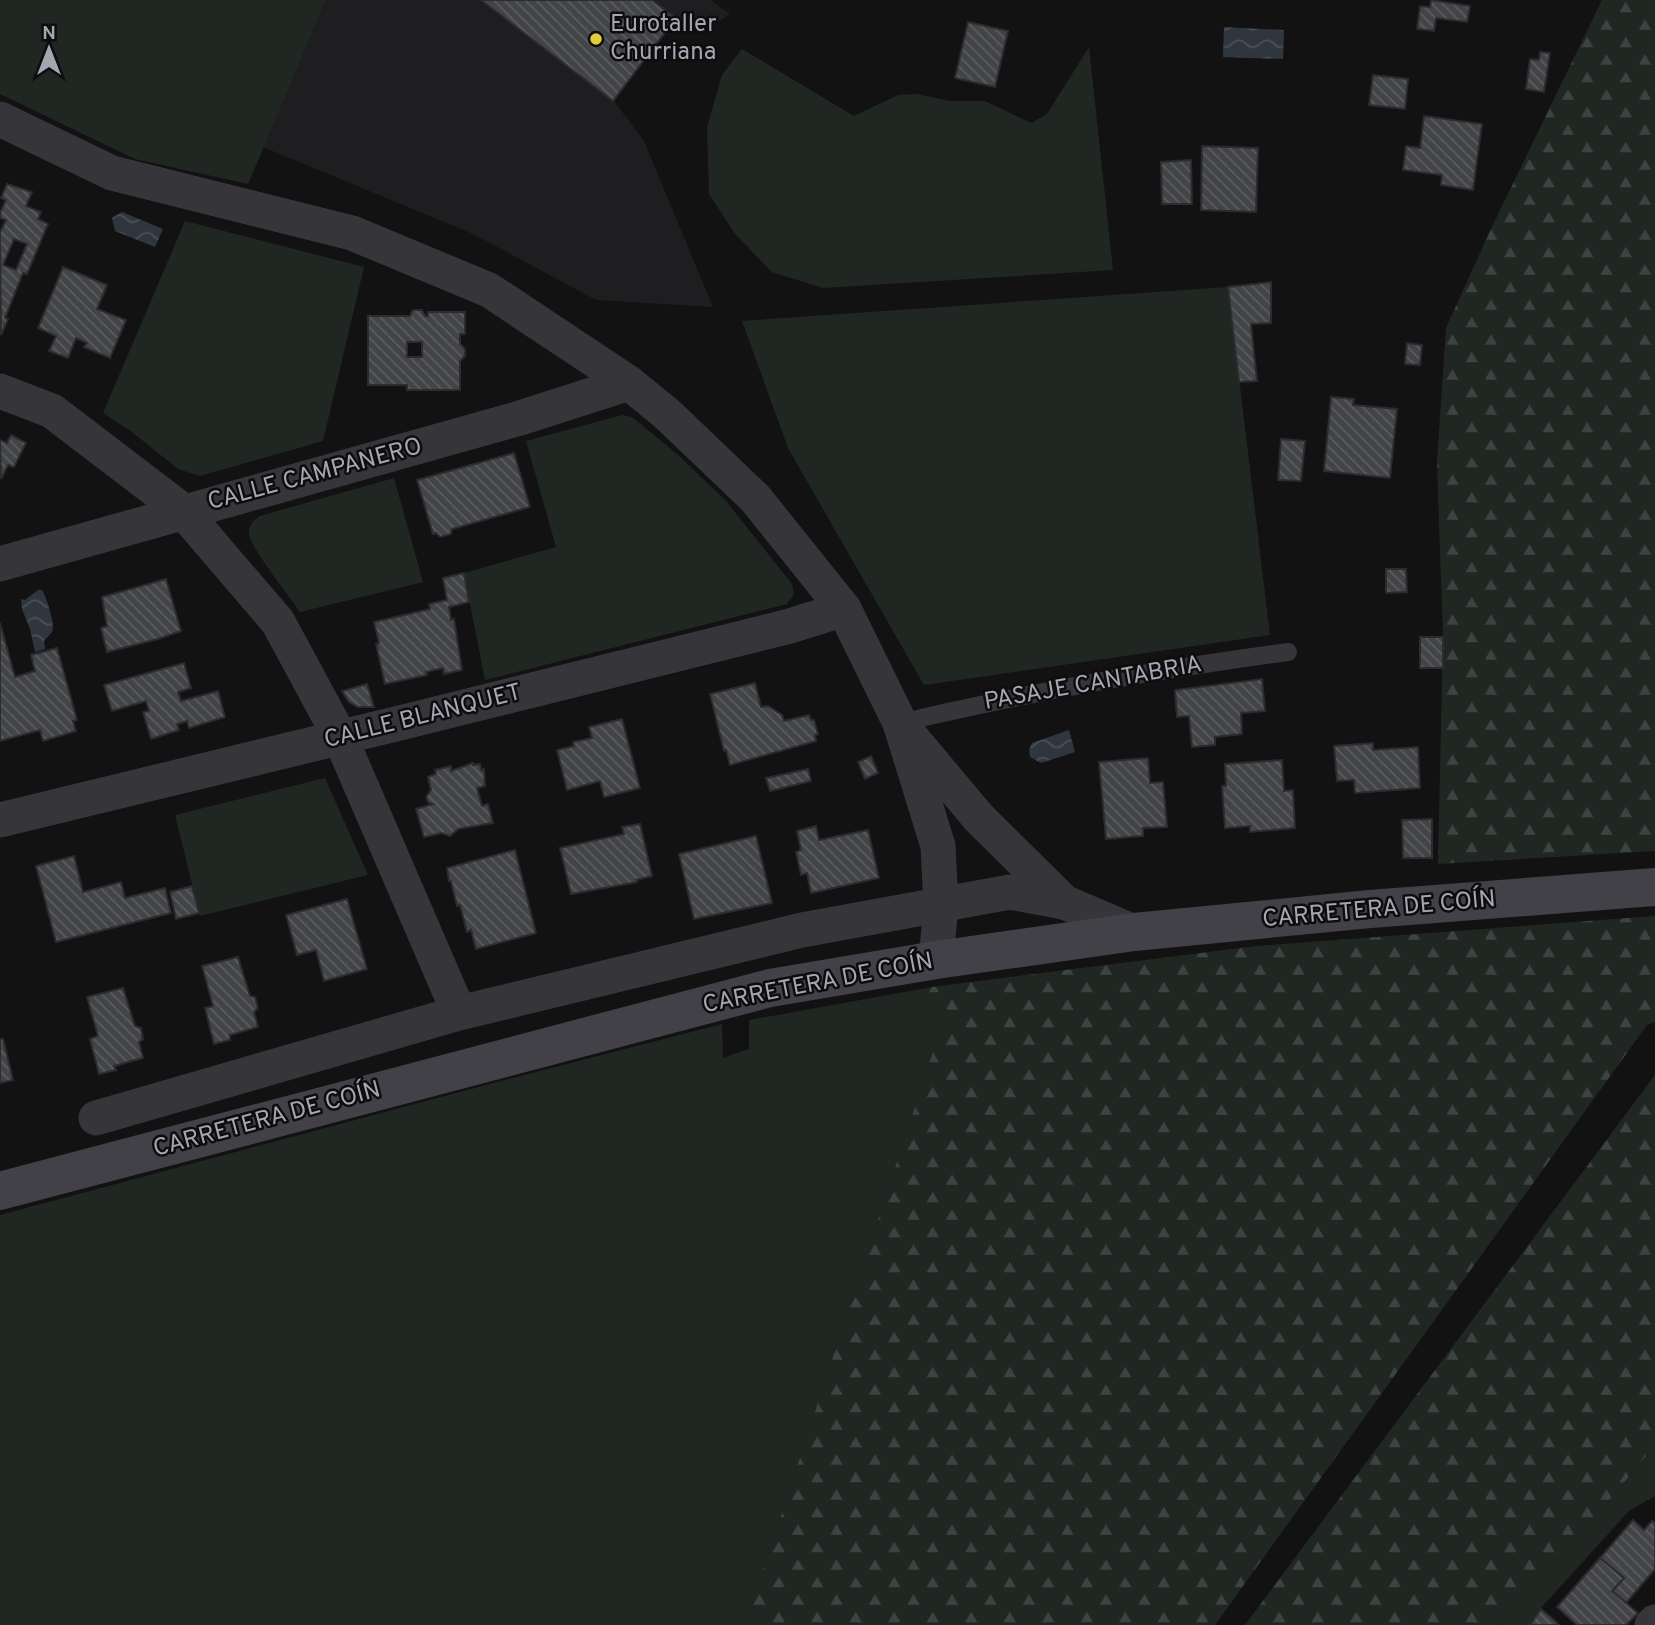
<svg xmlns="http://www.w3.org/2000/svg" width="1655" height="1625" font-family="Overpass,sans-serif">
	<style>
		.built { fill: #1e1e20 }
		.grass { fill: #202723 }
		.forest { fill: url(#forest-firs) }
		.water { fill: url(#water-waves) }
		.building { fill: url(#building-back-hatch); stroke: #2c2c2f; stroke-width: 2; fill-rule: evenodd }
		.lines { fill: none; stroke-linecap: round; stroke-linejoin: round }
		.lane { stroke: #35353a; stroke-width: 18 }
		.street { stroke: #35353a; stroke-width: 35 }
		.secondary { stroke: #414147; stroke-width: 38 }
		.poi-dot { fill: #e2cb3a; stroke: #0d0d0e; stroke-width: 2.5 }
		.labels { text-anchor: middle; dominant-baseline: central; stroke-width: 5; stroke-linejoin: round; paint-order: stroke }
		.poi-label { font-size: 24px; fill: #a4a6b2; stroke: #0d0d0e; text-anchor: start }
		.street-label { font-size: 24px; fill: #a4a6b2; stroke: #0d0d0e }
	</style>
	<defs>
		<pattern id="forest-firs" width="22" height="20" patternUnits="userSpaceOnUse" patternTransform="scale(1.75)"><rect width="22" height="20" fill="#202723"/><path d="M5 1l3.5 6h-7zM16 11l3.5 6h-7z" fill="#3d4341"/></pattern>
		<pattern id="water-waves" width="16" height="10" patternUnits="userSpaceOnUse" patternTransform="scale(1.75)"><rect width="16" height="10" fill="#30363e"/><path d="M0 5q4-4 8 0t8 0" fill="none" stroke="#4b5058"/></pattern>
		<pattern id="building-back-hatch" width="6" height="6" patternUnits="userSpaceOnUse" patternTransform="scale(1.75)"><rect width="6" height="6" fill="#434448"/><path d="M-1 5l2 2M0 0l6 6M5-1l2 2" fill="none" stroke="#5b5c60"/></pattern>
	</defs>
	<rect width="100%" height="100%" fill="#121213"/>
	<path class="built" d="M326,0h384l20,14 -29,20 -25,-16 -62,83 30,40 69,166 -117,-7 -123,-66 -210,-87z"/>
	<g class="grass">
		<path d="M0,0h326l-78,184 -113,-25 -135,-65z"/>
		<path d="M1089,47l24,223 -290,18 -51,-16 -37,-38 -26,-40 -2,-67 15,-52 20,-26 112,67 44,-21 18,-1 34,7h35l46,22 16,-9z"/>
		<path d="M185,221l179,46 -41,174 -123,35 -22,-7 -46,-37 -29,-19z"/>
		<path d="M1228,287l42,348 -346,50 -136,-237 -46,-127z"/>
		<path d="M622,415l10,2 45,37 49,47 66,83 2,10 -7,10 -302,76 -21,-107 92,-26 -30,-106z"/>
		<path d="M394,478l29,104 -123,30c-10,-15 -50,-64 -51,-79 0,-9 5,-13 11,-17z"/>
		<path d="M325,778l43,97 -168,41 -25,-101z"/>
		<path d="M932,987l-14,26 29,-4 -202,616h-745v-410l490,-131 232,-60 1,34 26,-9v-29z"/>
		<path d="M1655,1445v51l-26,15 -88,97 -11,17h-34l74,-77z"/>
	</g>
	<g class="forest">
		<path d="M1602,0h53v851l-217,13 5,-227 -6,-175 9,-134 45,-99z"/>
		<path d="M1655,916v106l-8,3 -432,600h-470l202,-616 -30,4 15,-26 324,-41z"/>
		<path d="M1655,1075v370l-85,103 -74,77h-251z"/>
	</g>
	<g class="water">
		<path d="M1224,27l60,3 -1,29 -60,-2z"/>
		<path d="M122,212l41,17 -8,18 -40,-16 -3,-13z"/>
		<path d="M38,590h4c4,6 14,36 10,42 -2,3 -6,6 -8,9l1,8 -10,3 -5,-23 -8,-20 -1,-10 4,1z"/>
		<path d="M1069,730l6,22 -34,11 -11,-6 -1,-7 3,-7z"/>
	</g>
	<g class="building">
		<path d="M481,0h171l24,18 -63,83z"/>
		<path d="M1431,0l39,6 -3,16 -31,-4 -2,13 -17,-2 3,-23 10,1z"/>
		<path d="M968,22l40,9 -13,56 -40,-9z"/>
		<path d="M1540,52l10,1 -6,39 -18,-3 4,-30 9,1z"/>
		<path d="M1373,75l35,4 -3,30 -36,-4z"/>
		<path d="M1424,116l58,8 -9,66 -32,-5 1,-10 -39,-5 3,-24 14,2z"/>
		<path d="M1202,146l56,2 -2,64 -55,-2z"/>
		<path d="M1191,160l1,44h-30l-1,-42z"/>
		<path d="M7,184l25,8 -6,14 15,6 -3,7 10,5 -21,50 -4,-1 -18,45 3,1 -7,16 -1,-103 6,-12 -6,-2v-5l6,-13 -5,-2zM14,239l13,5 -11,26 -13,-5z"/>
		<path d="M63,267l44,18 -10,24 29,11 -16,38 -26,-11 3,-4 -11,-5 -8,20 -19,-7 7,-15 -18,-8z"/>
		<path d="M1271,282v41l-20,1 6,57 -18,1 -11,-95z"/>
		<path d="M413,310h9l3,6h3v-4h37v22h-5v10l5,5v7l-5,5v29h-53v-5h-39v-69h42zM407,342h15v15h-15z"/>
		<path d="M1407,343l15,2 -2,20 -15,-1z"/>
		<path d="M1331,397l23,2 -1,6 44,4 -7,69 -66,-7z"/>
		<path d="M11,435l15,8 -12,24 -6,-2 -7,14 -1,-39 7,3z"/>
		<path d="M1281,439l24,2 -4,40 -23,-1z"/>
		<path d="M514,453l16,54 -78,22 -1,5 -11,3 -4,-4 -3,1 -16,-54z"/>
		<path d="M1386,569h20l1,23 -21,1z"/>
		<path d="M464,573l5,29 -20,5 2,13 3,-1 8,51 -18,4 -1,-6 -17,4 1,3 -42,9 -9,-40 3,-1 -5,-21 56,-13 -1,-5 18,-4 -4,-22z"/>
		<path d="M166,579l15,52 -23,8 -51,13 -6,-24 6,-2 -5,-29z"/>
		<path d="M0,623l15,54 20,-6 -4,-16 26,-7 20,72 -4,1 3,10 -33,10 -3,-11 -40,11z"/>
		<rect x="1420" y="637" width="23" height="31"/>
		<path d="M184,663l7,25 -13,4 3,9 37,-10 7,26 -36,11 -2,-7 -10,3 2,6 -28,9 -8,-27 6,-1 -3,-10 -34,10 -8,-26z"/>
		<path d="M1262,679l3,32 -24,2 1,21 -27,3v8l-23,2 -3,-31 -12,1 -2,-27z"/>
		<path d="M755,683l6,24 7,-1 14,9 2,6 25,-6 2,5h3l4,14 -3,1 1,6 -86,24 -4,-15 -2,1 -14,-57z"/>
		<path d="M367,684l7,23h-16l-9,-5 -7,-11z"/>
		<path d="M622,719l18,69 -36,9 -4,-16 -33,9 -10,-40 17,-4 -1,-4 19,-4 -3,-11z"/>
		<path d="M1373,743v7l45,-3 2,41 -65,5 -1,-13 -17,1 -3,-35z"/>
		<path d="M871,756l7,17 -13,6 -7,-17z"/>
		<path d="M1148,758l2,25 13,-1 4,45 -24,1v8l-37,3 -7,-77z"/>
		<path d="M1282,760l2,31 9,-1 2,38 -45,4v-6l-25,2 -3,-42h4l-1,-22z"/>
		<path d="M473,763v2l7,-1 1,6 3,-1 1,17 -8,2 5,18 6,-2 5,19 -35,6 -8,7 -8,-3 -18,4 -8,-28 17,-5 -5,-2 -2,-5 5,-7 -3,-13 8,-3 -1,-4 16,-4v5z"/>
		<path d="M808,769l3,12 -41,10 -4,-13z"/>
		<path d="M1432,819v39h-29l-1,-38z"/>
		<path d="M640,824l12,52 -16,4 1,2 -66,12 -11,-46 64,-14 -2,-7z"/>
		<path d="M816,826l3,14 49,-10 11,48 -68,15 -4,-20 -6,2 -5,-23 5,-2 -4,-19z"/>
		<path d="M756,836l16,67 -78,16 -15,-65z"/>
		<path d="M515,850l21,83 -60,16 -5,-19 -4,2 -7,-27 -3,1 -6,-25h-2l-2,-13z"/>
		<path d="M74,856l9,36 38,-10 4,16 40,-10 6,25 -115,29 -20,-76z"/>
		<path d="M192,886l7,27 -23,6 -6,-27z"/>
		<path d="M347,899l20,70 -43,12 -8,-31 -19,5 -11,-40z"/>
		<path d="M238,957l12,39 5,1 3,11 -4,4 4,15 -28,8v5l-16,4 -9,-36 8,-2 -11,-40z"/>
		<path d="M123,988l12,38 6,2 2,11 -4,3 4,16 -29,8 2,4 -17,4 -9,-35 8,-3 -11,-39z"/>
		<path d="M0,1039h3l10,41 -13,3z"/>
		<path d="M1633,1520l11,10 8,-9 3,2v46l-29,34 -14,-12 12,-13 -24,-20z"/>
		<path d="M1600,1558l24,20 -12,13 26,22 -12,12h-49l-20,-18z"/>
		<path d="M1541,1609l14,12 4,4h-29z"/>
	</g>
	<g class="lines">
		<path class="lane" d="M900,723c130,-31 256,-53 388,-71"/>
		<g class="street">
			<path d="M0,119l112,54 240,60 137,57 140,93 38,31 88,84 89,111 56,114 38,123 3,59 -5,55"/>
			<path d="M0,391l52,20 131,100 95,111 62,115 119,276"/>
			<path d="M0,564l520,-146 109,-35"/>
			<path d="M911,737l68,81 85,84 70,30"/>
			<path d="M0,820l408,-99 382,-95 54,-17"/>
			<path d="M96,1118l363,-105 343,-83 208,-38 54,10"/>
			<path d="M1652,1625l3,-3"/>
		</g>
		<path class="secondary" d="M0,1191l770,-203 166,-28 198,-28 236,-23 285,-22"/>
	</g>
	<circle class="poi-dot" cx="596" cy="39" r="7"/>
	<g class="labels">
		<g class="poi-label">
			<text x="610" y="25">Eurotaller<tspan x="610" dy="28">Churriana</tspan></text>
		</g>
		<g class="street-label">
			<text transform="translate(315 475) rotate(-15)">CALLE CAMPANERO</text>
			<text transform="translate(1093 684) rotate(-10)">PASAJE CANTABRIA</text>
			<text transform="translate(423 717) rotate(-14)">CALLE BLANQUET</text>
			<text transform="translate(1379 910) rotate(-5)">CARRETERA DE COÍN</text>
			<text transform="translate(818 984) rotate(-11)">CARRETERA DE COÍN</text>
			<text transform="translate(267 1120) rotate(-15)">CARRETERA DE COÍN</text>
		</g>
	</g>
	<g transform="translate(49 49)" stroke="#0d0d0e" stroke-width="5" paint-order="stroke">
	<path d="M0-5L12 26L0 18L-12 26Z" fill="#a4a6b2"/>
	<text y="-10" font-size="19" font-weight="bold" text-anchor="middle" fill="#a4a6b2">N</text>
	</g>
</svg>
